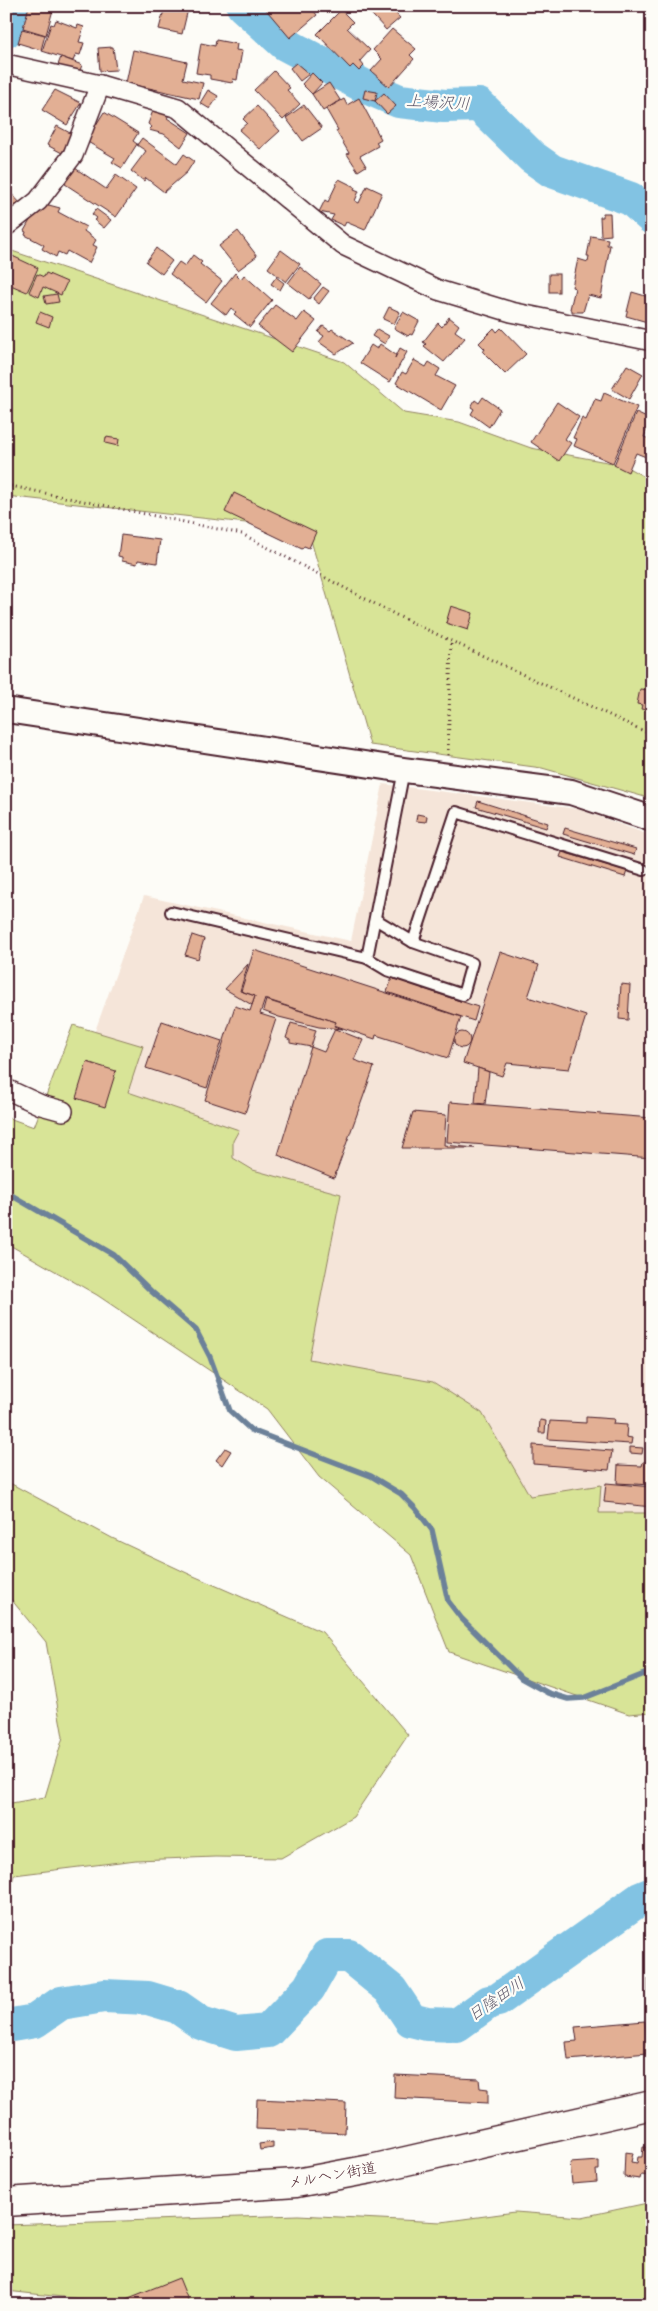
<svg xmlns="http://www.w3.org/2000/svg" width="658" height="2311" font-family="'Shantell Sans','Klee One',sans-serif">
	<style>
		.built { fill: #f5e5d9 }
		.green { fill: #d8e497; stroke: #918261 }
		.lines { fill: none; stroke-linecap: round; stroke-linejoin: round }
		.stream { stroke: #6c8199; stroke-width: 5.5 }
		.river { stroke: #82c3e3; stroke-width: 34 }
		.building { fill: #e2af94; stroke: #4a1f2b }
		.service-casing { stroke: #4a1f2b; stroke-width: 14 }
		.minor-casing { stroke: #4a1f2b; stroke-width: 22 }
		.tertiary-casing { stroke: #4a1f2b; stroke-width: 28 }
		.trunk-casing { stroke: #4a1f2b; stroke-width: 31 }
		.path { stroke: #4a1f2b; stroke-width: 3; stroke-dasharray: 1 4; stroke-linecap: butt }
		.service { stroke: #fdfcf7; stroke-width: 10 }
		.minor { stroke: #fdfcf7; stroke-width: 19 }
		.tertiary { stroke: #fdfcf7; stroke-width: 24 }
		.trunk { stroke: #fdfcf7; stroke-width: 28 }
		.labels { text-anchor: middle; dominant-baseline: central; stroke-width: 4.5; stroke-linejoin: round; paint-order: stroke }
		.street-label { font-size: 15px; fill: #4a1f2b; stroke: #fdfcf7 }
		.water-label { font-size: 16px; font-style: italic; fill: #5e586b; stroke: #fdfcf7 }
	</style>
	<rect width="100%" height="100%" fill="#fdfcf7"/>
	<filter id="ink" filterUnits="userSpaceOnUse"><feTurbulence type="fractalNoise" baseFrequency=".02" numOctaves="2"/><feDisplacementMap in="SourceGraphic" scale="10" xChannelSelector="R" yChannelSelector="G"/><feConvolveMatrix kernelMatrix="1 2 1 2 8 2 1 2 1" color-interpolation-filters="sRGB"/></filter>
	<g filter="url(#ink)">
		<path class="built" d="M383,784l195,25 74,27v677h-54l2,-28 -70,12 -48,-84 -49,-31 -124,-23 32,-165 -88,-24 -20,-12v-17l5,-11 -110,-38 -33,-61 49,-135 207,45z"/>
		<g class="green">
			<path d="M6,249l338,113 60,51 55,9 72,26 92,17 29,16v318l-110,-31 -172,-23 -62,-215 -302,-34z"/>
			<path d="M73,1025l70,21 -15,46 111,38 -6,11v17l20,12 88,24 -32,165 124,23 49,31 48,83 71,-11 -2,28h53v199l-23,2 -180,-62 -38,-97 -92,-78 -52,-68 -170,-114 -91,-52v-126l28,10z"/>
			<path d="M6,1481l106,57 77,36 133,58 86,103 -55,82 -72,41 -66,-1 -79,3 -122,15 -8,31v-102l39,-7 18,-60 -17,-95 -40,-49z"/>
			<path d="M652,2202v103h-514l-132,-14v-66l292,-10 143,7 74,-10 67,5z"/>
		</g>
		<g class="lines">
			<path class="stream" d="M6,1192l108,63 38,37 44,38 14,27 20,54 21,19 120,46 30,18 14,14 17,22 16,71 13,17 60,60 27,15 20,6 16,-1 68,-27"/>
			<g class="river">
				<path d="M243,6l42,38 79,42 35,15 45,5 35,-1 53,52 20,14 79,28 21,19"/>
				<path d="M6,31l9,-25"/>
				<path d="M6,2026l29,-5 26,-18 43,-7 44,2 30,9 23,16 35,11 32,-3 41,-43 18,-32h22l42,34 20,30 16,4 30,1 32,-23 9,-2 142,-101 12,-5"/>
			</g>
		</g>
		<g class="building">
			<path d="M29,6h25l-8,29 -23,-7z"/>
			<path d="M165,6h13l10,3 -6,25 -23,-5z"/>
			<path d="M263,6h47l7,9 -27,23z"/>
			<path d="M364,6h25l11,12 -14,12z"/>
			<path d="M341,10l12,12 -6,6 23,22 -10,11 4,5 -5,5 -6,-6 -3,3 -33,-34z"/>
			<path d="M56,20l21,8 1,-3 6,2 -5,15 5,1 -4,12 -4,-1 -3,7 -31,-10 9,-27 3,1z"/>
			<path d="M22,29l23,6 -4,15 -23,-7z"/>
			<path d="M392,29l24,20 -6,6 4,4 -25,28 -18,-16 11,-12 -9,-9z"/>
			<path d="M216,40l21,4 -1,6 6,1 -5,29 -4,-1 -1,4 -22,-4v-4l-14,-2 5,-30 14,3z"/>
			<path d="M113,47l3,23 -16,1 -2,-23z"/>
			<path d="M133,50l54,12 -4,17 20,4 -4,16 -73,-16z"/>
			<path d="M61,57l21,8 -3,8 -21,-8z"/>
			<path d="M296,63l13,11 -9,7 -10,-13z"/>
			<path d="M274,71l16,17 -3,2 13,14 -17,16 -29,-30z"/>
			<path d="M312,73l10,10 -10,11 -10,-10z"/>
			<path d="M329,83l11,17 -17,11 -11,-17z"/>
			<path d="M55,90l26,13 -14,22 -25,-15z"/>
			<path d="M208,90l10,6 -8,13 -10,-6z"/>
			<path d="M365,90l12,2 -2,9 -12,-3z"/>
			<path d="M384,93l12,13 -9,8 -12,-13z"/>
			<path d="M359,98l22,41 -5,3 2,4 -18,10 6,10 -8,5 -11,-17 2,-1 -13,-22 2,-1 -12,-21 18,-10 3,6z"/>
			<path d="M304,105l18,23 -19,13 -17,-23z"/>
			<path d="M257,106l23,25 -20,18 -21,-19 8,-7 -4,-4z"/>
			<path d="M154,108l15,7 -2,3 23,15 -9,14 -17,-13 -15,-4 3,-3 -4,-3z"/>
			<path d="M104,112l34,21 -5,8 4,3 -15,24 -10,-6 3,-4 -29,-17z"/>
			<path d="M57,126l15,8 -10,19 -15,-8z"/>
			<path d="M142,138l35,26 7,-10 10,7 -7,11 -23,20 -18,-14 -2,3 -13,-10 15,-20 -9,-6z"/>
			<path d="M72,166l34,23 10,-14 20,14 -20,28 -51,-33 1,-2 -4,-2z"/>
			<path d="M339,179l16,8 -1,2 5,2 -4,10 4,2 8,-17 15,7 -17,37 -19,-8 -2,4 -13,-6 3,-5 -15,-3 6,-12 3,2z"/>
			<path d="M6,188l18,19 -18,10z"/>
			<path d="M45,204l15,4 -2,4 28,15 -2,4 12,9 -3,5 4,2 -8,16 -22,-12 -2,4 -7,-3 -2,5 -14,-8 2,-4 -19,-10 1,-3 -2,-1 9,-16 3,1z"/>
			<path d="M96,209l15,11 -7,8 -10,-8 3,-2 -5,-4z"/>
			<path d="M603,213h7l1,22 -10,1 -1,-19h3z"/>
			<path d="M238,231l19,25 -19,14 -19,-24z"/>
			<path d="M591,236l17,3 -1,6h3l-9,53 -13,-3 -5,17h-11v-2l-2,-1 5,-21 -3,-1 6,-28 10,3 1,-6h-2z"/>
			<path d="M156,248l16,13 -10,13 -16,-12z"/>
			<path d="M281,250l19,14 -14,18 -18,-14z"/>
			<path d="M6,253l32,15 -11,24 -21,-9z"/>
			<path d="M193,255l9,7 -2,2 22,17 -16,21 -36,-28 9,-12 6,4z"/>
			<path d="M300,267l21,17 -12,15 -21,-16z"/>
			<path d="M46,273l21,9 -6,13 -18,-8 -4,10 -10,-5 8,-18 7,3z"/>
			<path d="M235,273l6,6 3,-4 28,25 -22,27 -16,-13 2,-2 -5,-4 -5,7 -15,-12z"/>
			<rect x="549" y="274" width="10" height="18"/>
			<path d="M276,277l8,6 -4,7 -9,-6z"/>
			<path d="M323,287l6,4 -10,13 -6,-5z"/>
			<path d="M632,292l20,6 -1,25 -25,-7z"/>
			<path d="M57,294l2,8 -13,2 -2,-8z"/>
			<path d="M275,305l22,16 7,-9 12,9 -24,31 -34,-26z"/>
			<path d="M389,307l11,5 -6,12 -11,-5z"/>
			<path d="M40,312l12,5 -3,10 -13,-5z"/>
			<path d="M403,312l16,9 -7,14 -2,-1 -2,2 -14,-8z"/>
			<path d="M449,317l10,8 -4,6 10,7 -21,24 -20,-16 2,-2 -3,-2 15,-19 4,4z"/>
			<path d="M323,326l7,5 2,-2 21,14 -17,11 -17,-12 5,-6 -6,-4z"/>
			<path d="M494,328l3,4 4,-4 25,26 -21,20 -22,-22 2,-3 -6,-6z"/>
			<path d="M377,329l12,7 -4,8 -13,-8z"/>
			<path d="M380,344l16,11 -1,3 5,-10 7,4 -17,30 -30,-19 11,-18 6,4z"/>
			<path d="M414,360l12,7 3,-5 11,7 -4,7 19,10 -14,24 -45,-27 6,-11 4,2z"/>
			<path d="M627,365l16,9 -14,25 -17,-10z"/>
			<path d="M604,393l33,14 -24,56 -39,-17 3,-7 -4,-1 9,-20 4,2 9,-21 6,2z"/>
			<path d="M483,397l17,12 -11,18 -18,-13 3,-5 -3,-2 4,-7 4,3z"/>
			<path d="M557,402l22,15 -14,22 6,4 -12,18 -28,-19z"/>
			<path d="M636,413l15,7 -7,17 8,3v4l-6,13 -10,-4 -8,19 -14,-7z"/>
			<path d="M106,437l13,2 -1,7 -13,-3z"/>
			<path d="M234,493l82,39 -7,16 -5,-2 -2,3 -77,-37z"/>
			<path d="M121,535l39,5 -3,23 -19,-3 -1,4 -15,-3v-4l-4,-1z"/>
			<path d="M451,606l22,7 -5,17 -22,-7z"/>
			<path d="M648,688l4,1v22l-11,-2 1,-4 -5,-1 3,-15 8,1z"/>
			<path d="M478,801l70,22 -2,5 -70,-21z"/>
			<path d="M417,814l10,2 -1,6 -10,-1z"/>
			<path d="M565,828l71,21 -2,6 -71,-21z"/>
			<path d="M562,852l65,19 -2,6 -65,-20z"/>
			<path d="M192,935l12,4 -6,20 -13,-4z"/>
			<path d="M254,950l207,67 -13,41 -72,-23 -1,4 -41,-14 2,-3 -71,-23 -5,15 16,5 -31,94 -40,-13 30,-94 15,5 5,-15 -14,-5z"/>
			<path d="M500,952l39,13 -11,32 58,19 -17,53 -62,-6 -5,13 -39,-13z"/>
			<path d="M248,964l-8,27 15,5 -3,9 -27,-16z"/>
			<path d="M392,978l86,29 -4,14 -87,-29z"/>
			<path d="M621,984l9,1 -2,35 -9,-1z"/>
			<path d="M266,1000l70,22 -2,4 9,3 -24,-2 -40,-10 -16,-6z"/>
			<path d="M162,1021l60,20 -15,47 -61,-20z"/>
			<path d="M291,1023l25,7 -5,17 -21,-4v-3l-4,-2z"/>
			<path d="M335,1029l28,11 -9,20 20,7 -40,111 -56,-23 33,-108 13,5z"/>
			<circle cx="462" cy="1040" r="8"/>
			<path d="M87,1062l29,9 -11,36 -29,-9z"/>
			<path d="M478,1068l11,4 -4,32 -10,-1z"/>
			<path d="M450,1102l202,16v40l-205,-16z"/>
			<path d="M413,1112l33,3 -2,30 31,3h-73z"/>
			<path d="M586,1417l28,2 -1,5 14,1 -1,12 6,1 -1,6 -83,-5 2,-18 36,2z"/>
			<path d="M540,1420l6,1 -1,12h-6z"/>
			<path d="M533,1445l79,6 -3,19 -76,-6z"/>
			<path d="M630,1447l13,1 -1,6 -12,-1z"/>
			<path d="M225,1448l6,3 -9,14 -6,-5z"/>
			<path d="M643,1462h9v23l-35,-2 1,-18 24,1z"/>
			<path d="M606,1483l46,4v20l-48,-5z"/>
			<rect x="648" y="1979" width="4" height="29"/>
			<path d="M645,2021l3,32 -80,7 -2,-18 11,-1 -2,-14z"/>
			<path d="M395,2075l84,4 1,9 8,1v14l-94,-5z"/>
			<path d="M257,2099l89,4 -1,30 -89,-4z"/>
			<path d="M273,2142v6l-13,2 -1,-6z"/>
			<path d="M643,2147l9,1v28l-11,-1 -1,4 -16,-2 1,-25 8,1 -2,9 6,1 1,-6h4z"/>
			<path d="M599,2161v9h-3l1,12 -25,2 -2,-21z"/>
			<path d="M179,2278l11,27h-79z"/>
		</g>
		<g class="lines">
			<defs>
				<g id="service">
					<path d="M171,912l196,46 20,12 76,25 9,-32 -59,-21 -38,-23"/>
					<path d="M413,942l43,-130 188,58"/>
					<path d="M367,958l37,-188"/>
				</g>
				<g id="minor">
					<path d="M6,64l94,21 78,23 165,137 95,45 73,22 141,29"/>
					<path d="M6,226l32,-25 35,-46 27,-70"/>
					<path d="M6,1089l35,16 22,6"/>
				</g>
				<path id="tertiary" d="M6,710l398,60 167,22 81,27"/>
				<path id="trunk" d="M6,2202l290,-19 75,-14 281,-64"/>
			</defs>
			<use href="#service" class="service-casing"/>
			<use href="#minor" class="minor-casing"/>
			<use href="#tertiary" class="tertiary-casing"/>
			<use href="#trunk" class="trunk-casing"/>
			<g class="path">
				<path d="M6,485l236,49 158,83 252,118"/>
				<path d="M448,755l3,-114"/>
			</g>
			<use href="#service" class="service"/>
			<use href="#minor" class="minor"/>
			<use href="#tertiary" class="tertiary"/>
			<use href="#trunk" class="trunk"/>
		</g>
	</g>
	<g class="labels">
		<g class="street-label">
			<text transform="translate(332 2175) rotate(-10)">メルヘン街道</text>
		</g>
		<g class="water-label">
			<text transform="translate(438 102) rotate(3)">上場沢川</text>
			<text transform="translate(496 1999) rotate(-34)">日陰田川</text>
		</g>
	</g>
	<rect width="658" height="2311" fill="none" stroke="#fdfcf7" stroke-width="25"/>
	<rect x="12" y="12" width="633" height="2286" fill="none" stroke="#4a1f2b" stroke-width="2" filter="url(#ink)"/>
</svg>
